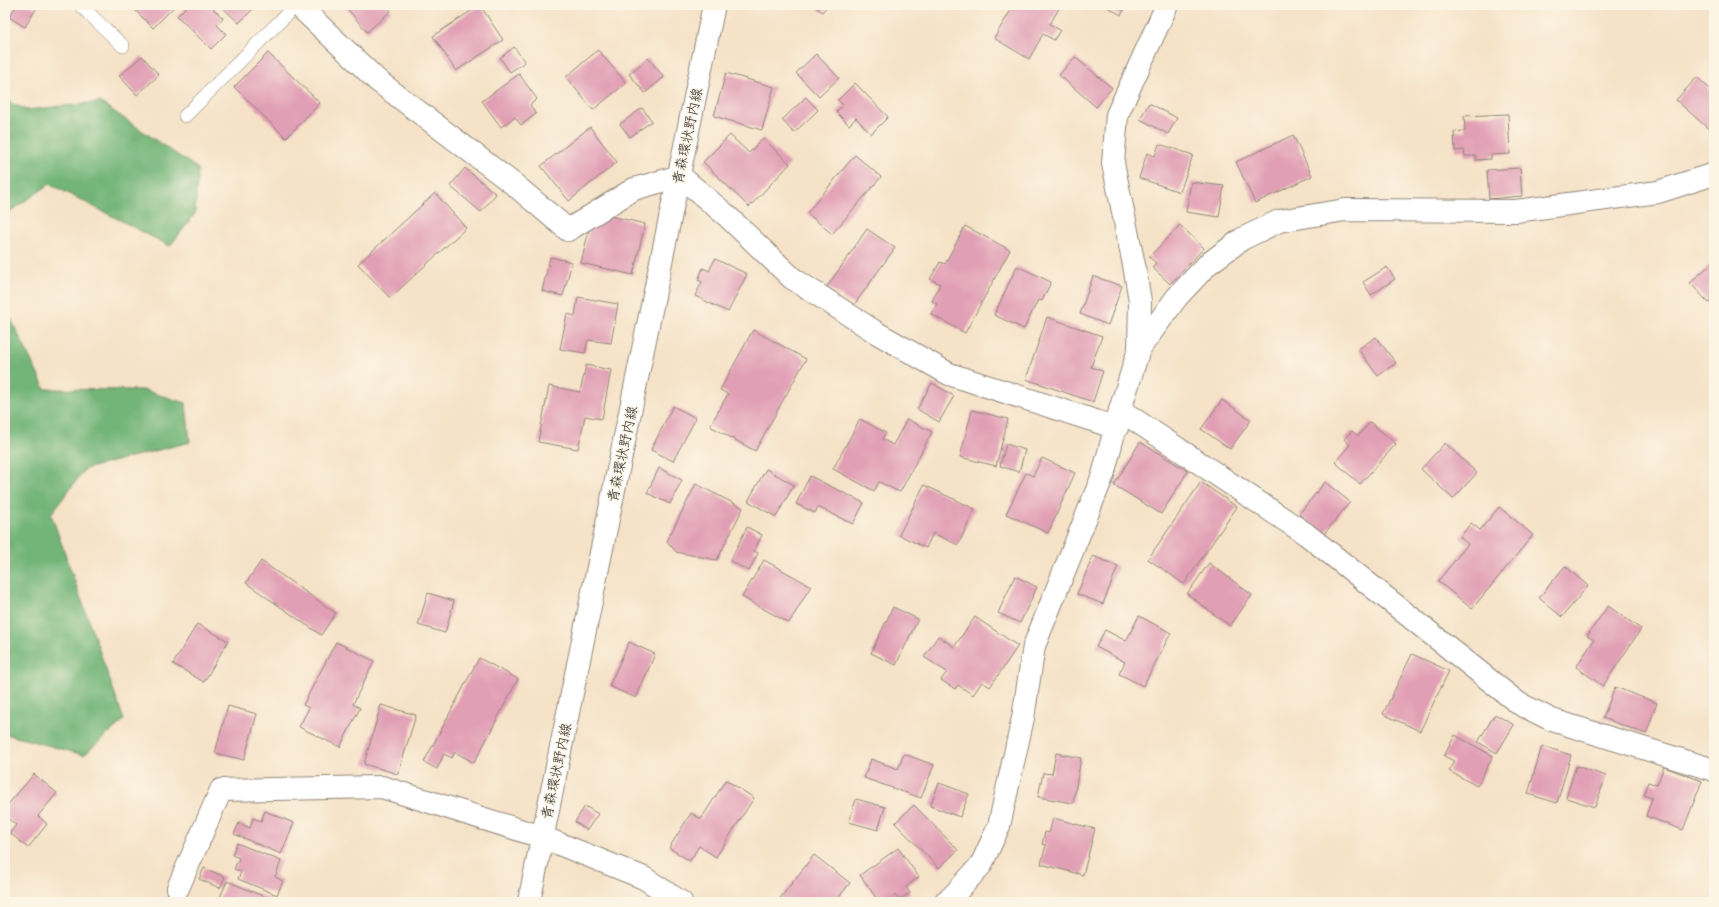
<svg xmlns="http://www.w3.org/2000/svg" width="1719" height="907" font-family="Delius,'Klee One',sans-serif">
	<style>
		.forest { fill: #73b578; stroke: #4f7052 }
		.building { fill: #e19fb5 }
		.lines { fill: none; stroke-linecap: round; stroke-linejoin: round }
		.lane-casing { stroke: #908679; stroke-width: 14 }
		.street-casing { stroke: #908679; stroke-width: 24 }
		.primary-casing { stroke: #908679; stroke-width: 24 }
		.lane { stroke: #fff; stroke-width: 13 }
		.street { stroke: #fff; stroke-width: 22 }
		.primary { stroke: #fff; stroke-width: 22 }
		.labels { text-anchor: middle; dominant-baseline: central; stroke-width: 3; stroke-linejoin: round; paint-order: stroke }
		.street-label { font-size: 14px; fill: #2b2b2b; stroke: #fcf5e5 }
	</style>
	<rect width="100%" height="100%" fill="#fcf5e5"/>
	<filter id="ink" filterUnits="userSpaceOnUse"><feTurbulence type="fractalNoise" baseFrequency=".025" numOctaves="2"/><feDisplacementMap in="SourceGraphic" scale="8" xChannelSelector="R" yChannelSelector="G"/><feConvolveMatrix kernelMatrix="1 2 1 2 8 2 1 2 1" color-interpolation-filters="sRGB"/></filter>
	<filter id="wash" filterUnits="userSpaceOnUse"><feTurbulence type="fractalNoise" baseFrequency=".012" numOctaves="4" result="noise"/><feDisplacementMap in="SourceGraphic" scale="16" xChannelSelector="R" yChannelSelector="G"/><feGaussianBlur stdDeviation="0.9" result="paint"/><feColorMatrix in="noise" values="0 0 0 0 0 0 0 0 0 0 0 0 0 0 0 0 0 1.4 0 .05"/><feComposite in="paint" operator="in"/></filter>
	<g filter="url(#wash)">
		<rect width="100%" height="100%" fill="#f5e2c7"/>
		<g class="forest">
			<path d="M5,100l21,10 74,-8 98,67 -3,45 -25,32 -120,-62 -45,31z"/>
			<path d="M5,307l40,82 98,1 43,13 4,39 -105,27 -34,45 73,206 -40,35 -79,-21z"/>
		</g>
		<g id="blocks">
			<g class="building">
				<path d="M17,5h13l6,4 -11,18 -16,-10z"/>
				<path d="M130,5h46l-23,23z"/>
				<path d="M188,5h21l14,13 -6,7 9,9 -15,15 -34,-33z"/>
				<path d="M220,5h37l-18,18z"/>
				<path d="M344,5h42l5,6 -24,21z"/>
				<path d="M480,5l23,35 -47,31 -23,-35z"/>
				<path d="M814,5h14l-6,7z"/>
				<path d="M1014,5h47l-11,19 10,6 -6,10 -11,-6 -14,25 -35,-21z"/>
				<path d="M1104,5h23l-6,10z"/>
				<path d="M514,47l11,15 -15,10 -10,-14z"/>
				<path d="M598,50l28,33 -33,27 -27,-33z"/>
				<path d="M268,53l52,50 -34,35 -52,-51z"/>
				<path d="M816,54l23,24 -20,19 -23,-24z"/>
				<path d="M142,56l17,19 -22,20 -18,-19z"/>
				<path d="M1075,57l37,31 -16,19 -37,-32z"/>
				<path d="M648,58l16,19 -19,16 -16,-19z"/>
				<path d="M726,73l48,14 -12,43 -48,-14z"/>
				<path d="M519,74l18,25 -7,6 6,9 -15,11 -6,-8 -14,10 -19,-26z"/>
				<path d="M1697,77l17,16v37l-2,2 -36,-32z"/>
				<path d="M855,83l33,34 -17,17 -15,-16 -7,7 -13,-13 7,-7 -5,-5z"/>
				<path d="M806,97l12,13 -24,23 -12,-13z"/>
				<path d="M1149,103l28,15 -9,16 -28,-15z"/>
				<path d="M642,108l10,13 -22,16 -10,-13z"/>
				<path d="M1508,114l2,40 -19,1v4l-15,1v-4h-11l-1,-6 -9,1 -1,-19 11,-1 -1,-15z"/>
				<path d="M590,127l27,35 -48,39 -28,-35z"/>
				<path d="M730,135l19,18 14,-15 27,26 -41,43 -46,-45z"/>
				<path d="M1293,135l19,41 -57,27 -19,-41z"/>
				<path d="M1159,144l34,11 -13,37 -41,-14 8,-25 8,3z"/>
				<path d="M855,155l26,22 -49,57 -25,-21z"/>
				<path d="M465,168l31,26 -15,18 -31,-26z"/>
				<path d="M1520,168l2,28 -33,3 -2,-29z"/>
				<path d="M1191,182l33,4 -5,31 -33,-5z"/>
				<path d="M435,193l31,35 -76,70 -32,-34z"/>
				<path d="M611,216l34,8 -12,51 -52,-12 8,-33z"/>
				<path d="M1180,225l24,23 -34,36 -18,-17 4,-4 -7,-6z"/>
				<path d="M965,226l45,24 -45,83 -34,-19 6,-10 -5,-3 8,-17 -10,-5 10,-17 5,2z"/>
				<path d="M867,229l28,19 -41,57 -27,-18z"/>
				<path d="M550,257l22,5 -9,34 -21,-5z"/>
				<path d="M715,259l32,15 -19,38 -33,-16 7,-14 -4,-2 5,-12 6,3z"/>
				<path d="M1714,261v37l-5,5 -19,-20z"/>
				<path d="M1017,266l34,16 -9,19 -4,-1 -14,29 -30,-14z"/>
				<path d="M1387,267l8,12 -24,16 -8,-13z"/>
				<path d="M1093,276l29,10 -14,39 -28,-11z"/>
				<path d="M578,297l40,7 -7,39 -23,-3 -3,13 -25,-4 7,-35 8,2z"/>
				<path d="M1047,317l55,19 -11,31 12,4 -10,31 -67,-23z"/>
				<path d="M753,330l53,29 -51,92 -45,-25 18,-32 -8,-4z"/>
				<path d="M1376,337l20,26 -18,13 -20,-27z"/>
				<path d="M586,365l25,5 -9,49 -17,-3 -7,33 -40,-7 11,-56 31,6z"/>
				<path d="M932,383l22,13 -15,26 -22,-13z"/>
				<path d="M1222,400l29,20 -21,29 -29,-20z"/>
				<path d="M673,406l23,12 -23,43 -22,-11z"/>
				<path d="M972,410l36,9 -12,47 -36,-9z"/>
				<path d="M860,419l26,14 -4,6 11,6 14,-26 25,13 -32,60 -21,-10 -5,9 -41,-22z"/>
				<path d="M1370,422l26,22 -36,40 -25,-22 15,-17 -6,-6 8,-8 6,5z"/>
				<path d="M1140,442l48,29 -27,43 -47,-29z"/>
				<path d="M1445,443l32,30 -24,26 -32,-30z"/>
				<path d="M1006,444l19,6 -6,22 -19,-6z"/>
				<path d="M1042,458l33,15 -27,60 -42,-19 20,-41 7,3z"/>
				<path d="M659,468l23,12 -12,24 -23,-11z"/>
				<path d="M766,469l28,16 -18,32 -28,-16z"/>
				<path d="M810,476l54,27 -11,21 -35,-17 -3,6 -19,-9z"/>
				<path d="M1201,482l36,25 -53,77 -36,-25z"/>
				<path d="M1325,482l25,20 -26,32 -25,-20z"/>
				<path d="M696,484l47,24 -26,52 -41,-8 -9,-11z"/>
				<path d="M924,485l51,24 -17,36 -25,-12 -7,15 -27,-13z"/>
				<path d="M1499,507l34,28 -61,74 -34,-28 30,-37 -8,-7 11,-14 9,7z"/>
				<path d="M747,527l15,8 -8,16 4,2 -9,18 -19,-10z"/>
				<path d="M1093,556l25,10 -15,38 -26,-10z"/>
				<path d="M764,560l47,26 -22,37 -47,-26z"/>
				<path d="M261,561l75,52 -15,22 -75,-52z"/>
				<path d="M1209,563l43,32 -22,31 -43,-32z"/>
				<path d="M1565,566l23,20 -26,31 -23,-19z"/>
				<path d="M1015,576l22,11 -17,36 -22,-10z"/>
				<path d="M428,593l26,8 -9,32 -27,-8z"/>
				<path d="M1608,606l33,23 -38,57 -27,-19 18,-27 -7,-4z"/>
				<path d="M893,607l25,12 -22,46 -25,-12z"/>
				<path d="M1139,616l32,17 -28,53 -24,-12 6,-12 -29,-15 9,-17 21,11z"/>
				<path d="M975,617l43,29 -28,41 -8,-5 -9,13 -15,-10 -3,4 -14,-9 6,-8 -23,-15 14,-21 16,11z"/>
				<path d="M197,624l31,17 -24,41 -31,-18z"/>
				<path d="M336,642l38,19 -21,43 7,4 -20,39 -41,-20 10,-19 -6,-3z"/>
				<path d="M629,642l26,12 -19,44 -27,-12z"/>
				<path d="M1412,654l37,17 -29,60 -37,-17z"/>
				<path d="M479,658l39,21 -44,84 -19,-11 -3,6 -8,-4 -7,15 -13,-7z"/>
				<path d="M1615,687l42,16 -11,31 -43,-16z"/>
				<path d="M381,705l35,10 -18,59 -34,-10z"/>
				<path d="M228,706l29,8 -13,46 -29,-7z"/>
				<path d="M1495,714l19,11 -17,28 -19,-11z"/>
				<path d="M1455,735l38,21 -16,30 -28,-15 5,-10 -10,-5z"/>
				<path d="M1542,746l29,9 -14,48 -29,-9z"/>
				<path d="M1056,753l25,5 -8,45 -35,-6 5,-24 9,1z"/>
				<path d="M904,754l30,11 -13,33 -57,-20 7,-19 27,10z"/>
				<path d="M1576,766l30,10 -11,31 -29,-9z"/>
				<path d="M1664,767l38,14 -19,49 -37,-14 6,-18 -9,-3 5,-13 9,3z"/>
				<path d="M34,774l23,19 -19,23 9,8 -19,24 -18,-15 6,-8 -11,-9v-8z"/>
				<path d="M726,780l28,18 -38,59 -17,-11 -9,15 -21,-13 22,-35 10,6z"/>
				<path d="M939,783l30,11 -9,23 -30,-11z"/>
				<path d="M856,799l29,8 -7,23 -29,-8z"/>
				<path d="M914,805l44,45 -19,18 -44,-45z"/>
				<path d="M585,806l13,8 -11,16 -12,-8z"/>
				<path d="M265,811l29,12 -13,31 -47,-20 5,-11 11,5 3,-10 8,3z"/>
				<path d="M1053,818l42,11 -12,46 -42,-11 5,-19 -4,-1 3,-12 4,1z"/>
				<path d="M237,843l44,18 -6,16 8,4 -6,14 -39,-16 3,-7 -7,-3 5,-11 -7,-3z"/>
				<path d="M898,848l21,29 -13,10 4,6 -11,7 -4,-5 -10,7h-6l-19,-27z"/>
				<path d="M814,855l36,28 -15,19h-58z"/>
				<path d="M204,868l21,9 -5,11 -21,-9z"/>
				<path d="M227,881l43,18 -1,3h-51z"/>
			</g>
		</g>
	</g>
	<g filter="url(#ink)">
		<use href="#blocks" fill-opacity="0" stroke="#908679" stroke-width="1"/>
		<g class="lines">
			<defs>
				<g id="lane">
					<path d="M80,5l43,41"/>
					<path d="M185,116l111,-111"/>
				</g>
				<g id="street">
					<path d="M298,5l80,76 138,105 52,44 66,-41 46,-13 46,39 66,63 85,55 72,41 168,54"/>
					<path d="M1139,349l38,-52 31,-33 34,-25 37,-18 66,-11 171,1 142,-19 56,-18"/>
					<path d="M1120,410l186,124 212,169 34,17 162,50"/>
					<path d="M178,888l43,-98 161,-3 160,50 102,41 37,24"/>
					<path d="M945,902l7,-5 29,-32 18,-39 24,-108 11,-72 69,-171 17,-65 19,-61 1,-48 -6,-36 -21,-102 4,-48 50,-110"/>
				</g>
				<path id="primary" d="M529,902l185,-897"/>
			</defs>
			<use href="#lane" class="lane-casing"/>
			<use href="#street" class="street-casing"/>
			<use href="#primary" class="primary-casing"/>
			<use href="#lane" class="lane"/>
			<use href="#street" class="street"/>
			<use href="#primary" class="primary"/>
		</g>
	</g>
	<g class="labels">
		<g class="street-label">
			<text transform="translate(687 136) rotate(-78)">青森環状野内線</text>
			<text transform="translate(622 454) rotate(-78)">青森環状野内線</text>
			<text transform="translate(556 771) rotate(-78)">青森環状野内線</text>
		</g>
	</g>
	<rect width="1719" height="907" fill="none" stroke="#fcf5e5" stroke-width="20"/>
</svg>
